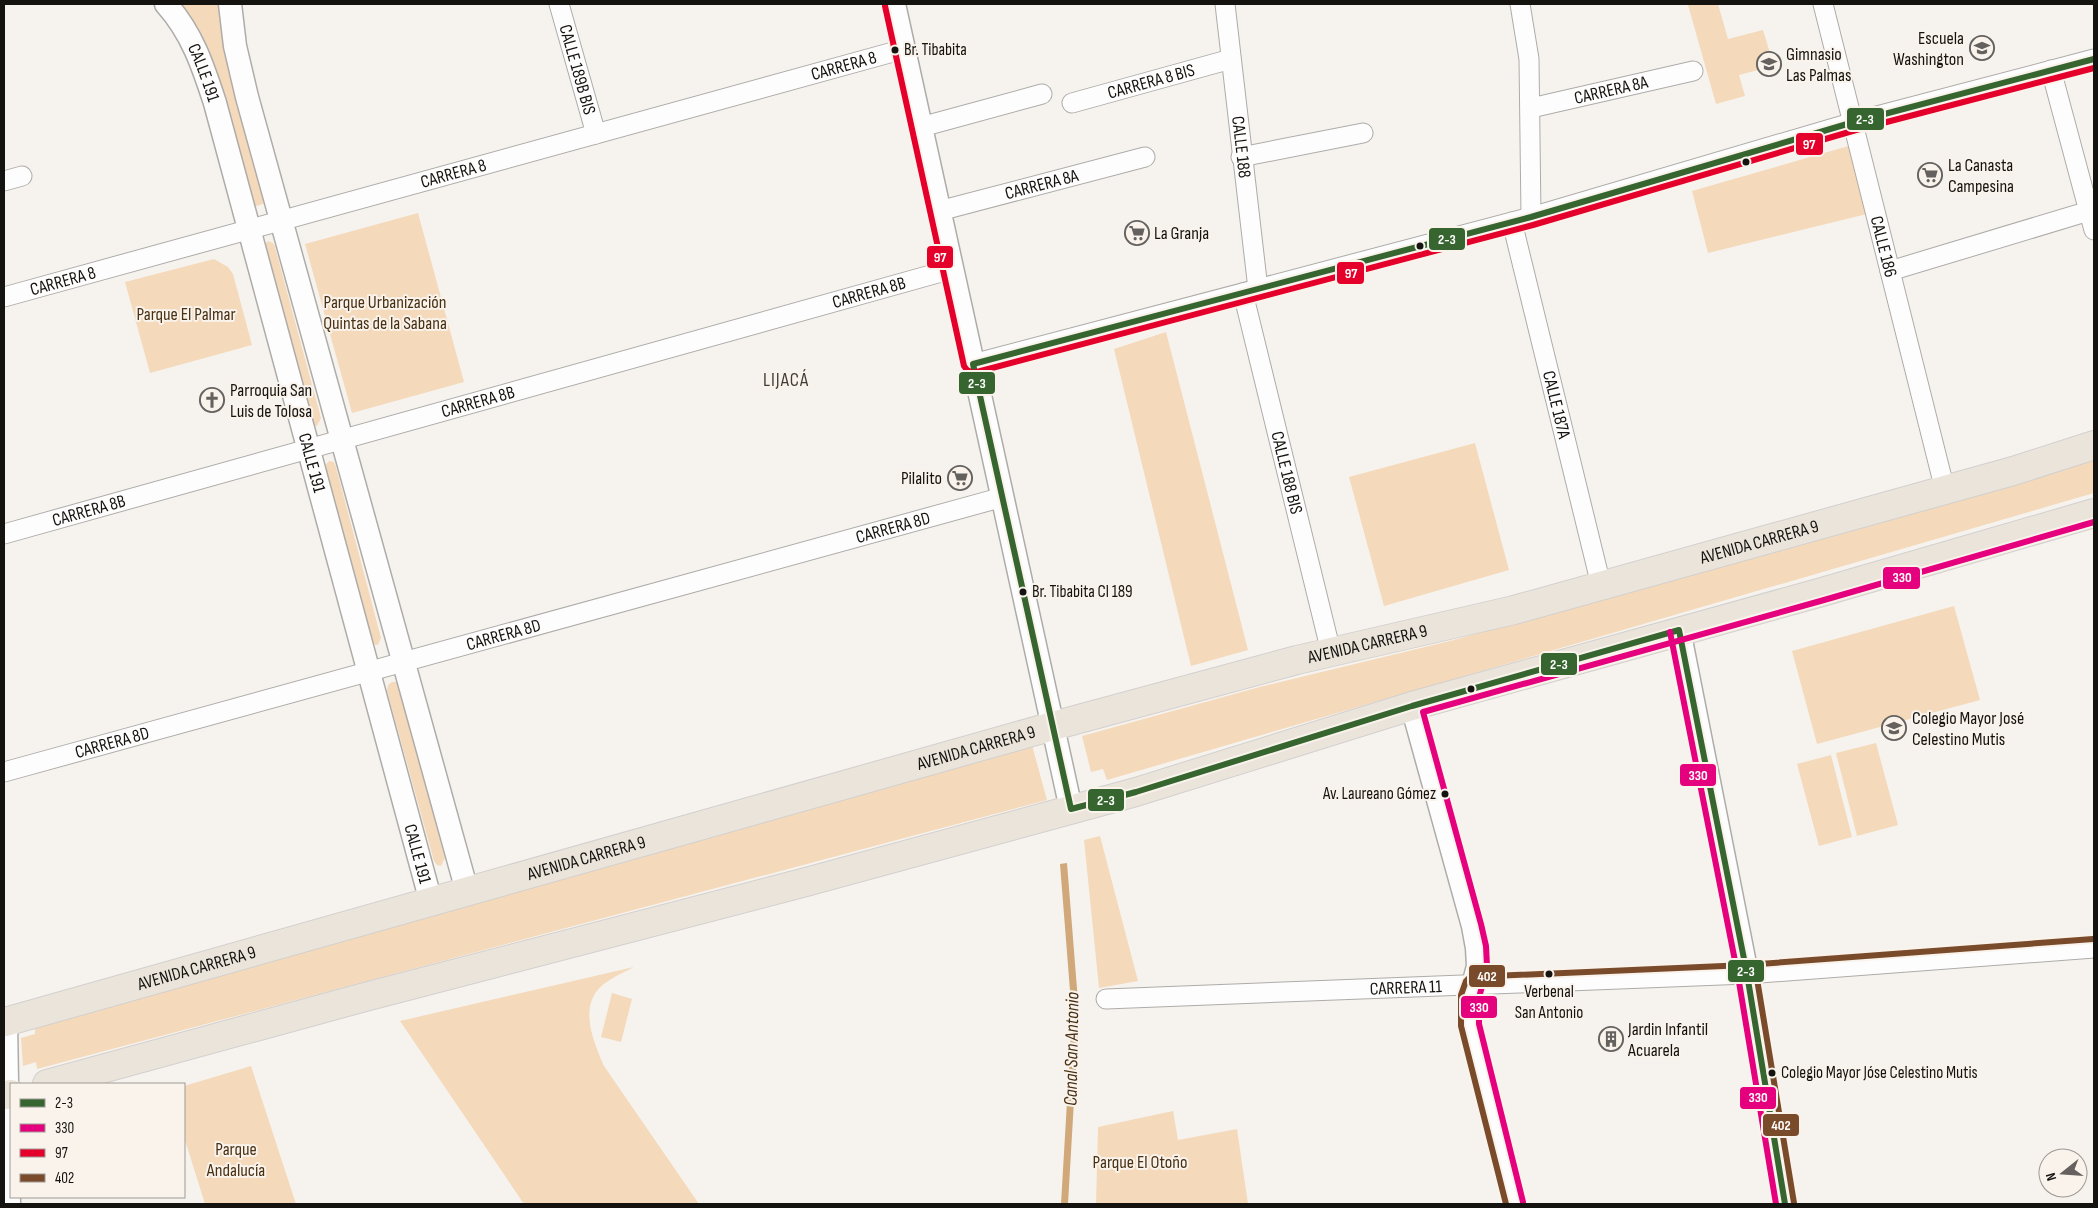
<svg xmlns="http://www.w3.org/2000/svg" width="2098" height="1208" font-family="'Sofia Sans Condensed',sans-serif">
	<style>
		.green { fill: #f4d9bb }
		.water { fill: #d0a879 }
		.lines { fill: none; stroke-linecap: round; stroke-linejoin: round }
		.minor-casing { stroke: #aeaca9; stroke-width: 21 }
		.tertiary-casing { stroke: #aeaca9; stroke-width: 25 }
		.secondary-casing { stroke: #aeaca9; stroke-width: 29 }
		.primary-casing { stroke: #d2d0ce; stroke-width: 30 }
		.minor { stroke: #fefdfd; stroke-width: 19 }
		.tertiary { stroke: #fefdfd; stroke-width: 22 }
		.secondary { stroke: #fefdfd; stroke-width: 26 }
		.primary { stroke: #eae4db; stroke-width: 28 }
		.bus-1-casing { stroke: #f9f3ec; stroke-width: 10 }
		.bus-2-casing { stroke: #f9f3ec; stroke-width: 10 }
		.bus-3-casing { stroke: #f9f3ec; stroke-width: 10 }
		.bus-4-casing { stroke: #f9f3ec; stroke-width: 10 }
		.bus-1 { stroke: #36652f; stroke-width: 6 }
		.bus-2 { stroke: #e5007d; stroke-width: 6 }
		.bus-3 { stroke: #e4002b; stroke-width: 6 }
		.bus-4 { stroke: #7a4b2a; stroke-width: 6 }
		.bus-dot { fill: #151310; stroke: #f9f3ec; stroke-width: 2 }
		.labels { text-anchor: middle; dominant-baseline: central; stroke-width: 4; stroke-linejoin: round; paint-order: stroke }
		.bus-label { font-size: 17px; fill: #151310; stroke: #f9f3ec; text-anchor: start }
		.poi-label { font-size: 18px; fill: #151310; stroke: #f9f3ec; text-anchor: start }
		.street-label { font-size: 18px; fill: #151310; stroke: #f9f3ec }
		.park-label { font-size: 18px; fill: #483013; stroke: #f9f3ec }
		.neighbourhood-label { font-size: 19px; letter-spacing: 1px; fill: #423d37; stroke: #f9f3ec }
		.water-label { font-size: 19px; font-style: italic; fill: #462e12; stroke: #f9f3ec }
		.line-badge { stroke: #f9f3ec; stroke-width: 2 }
		.badge-label { font-size: 14px; text-anchor: middle; font-weight: bold; fill: #fff }
	</style>
	<rect width="100%" height="100%" fill="#f6f3ef"/>
	<g class="green">
		<path d="M177,4h42l45,195 -1,5 -10,3z"/>
		<path d="M1695,4h23l10,35 35,-9 11,36 -35,9 6,21 -29,8 -28,-99z"/>
		<path d="M1852,145l15,69 -159,39 -16,-62z"/>
		<path d="M418,213l46,169 -112,31 -47,-169z"/>
		<path d="M268,241l5,2 2,4 46,171 -4,8h-3l-50,-181z"/>
		<path d="M214,259l14,8 5,7 19,71 -102,28 -25,-91z"/>
		<path d="M1166,332l82,318 -57,16 -77,-317z"/>
		<path d="M1475,443l34,127 -125,36 -35,-129z"/>
		<path d="M2094,457v36l-987,287 -4,-11 -12,3 -9,-36 174,-48 198,-48 429,-120z"/>
		<path d="M329,461l5,1 2,5 45,171 -3,7 -7,-1 -47,-177z"/>
		<path d="M1954,606l26,94 -163,44 -25,-93z"/>
		<path d="M392,682h4l3,5 46,171 -4,8 -4,-1 -3,-4 -47,-170 1,-6z"/>
		<path d="M1876,743l22,82 -41,11 -21,-83z"/>
		<path d="M1032,745l15,55 -1010,269 -1,-7 -13,4 -2,-28 14,-4v-6z"/>
		<path d="M1831,755l21,82 -33,9 -22,-82z"/>
		<path d="M1100,836l38,145 -39,7 -15,-148z"/>
		<path d="M634,967c-13,7 -29,13 -38,25 -15,22 -1,53 8,74l95,138h-175l-124,-183z"/>
		<path d="M612,993l20,6 -11,43 -20,-5z"/>
		<path d="M251,1066l45,138h-91l-21,-67v-51z"/>
		<path d="M1173,1111l5,29 59,-11 11,75h-152l2,-77z"/>
	</g>
	<path class="water" d="M1067,863l12,151 -11,190h-7l11,-188 -12,-152z"/>
	<g class="lines">
		<defs>
			<g id="minor">
				<path id="s1" d="M559,4l37,130"/>
				<path id="s2" d="M1225,4l33,285"/>
				<path d="M1520,4l9,55 2,158"/>
				<path id="s3" d="M1823,4l122,486"/>
				<path d="M2051,70l43,160"/>
				<path id="s4" d="M1072,103l159,-44"/>
				<path id="s5" d="M1531,108l162,-37"/>
				<path d="M921,127l121,-33"/>
				<path d="M1241,157l122,-24"/>
				<path d="M4,181l18,-5"/>
				<path id="s6" d="M939,211l206,-54"/>
				<path id="s7" d="M1512,222l89,363"/>
				<path d="M1890,271l199,-60"/>
				<path id="s8" d="M1243,293l88,359"/>
				<path id="s9" d="M4,297l900,-248"/>
				<path d="M973,364l558,-147 323,-95 240,-63"/>
				<path id="s10" d="M4,534l948,-265"/>
				<path id="s11" d="M4,772l999,-275"/>
				<path id="s12" d="M1106,999l641,-25 347,-26"/>
			</g>
			<g id="tertiary">
				<path id="s13" d="M166,4c26,29 37,62 49,99l216,799"/>
				<path d="M230,4l5,42 12,51 220,794"/>
				<path d="M894,4l177,805"/>
				<path d="M1679,630l68,344 38,230"/>
				<path d="M1412,706l61,220 4,22 1,18 -8,31v28l45,179"/>
			</g>
			<path id="secondary" d="M4,1022l3,182"/>
			<g id="primary">
				<path id="s14" d="M5,1022l1048,-296 244,-66 217,-50 499,-139 81,-26"/>
				<path d="M47,1084l318,-87 441,-115 330,-90 276,-86 410,-114 272,-79"/>
				<path d="M6,1095l5,-1"/>
			</g>
		</defs>
		<use href="#minor" class="minor-casing"/>
		<use href="#tertiary" class="tertiary-casing"/>
		<use href="#secondary" class="secondary-casing"/>
		<use href="#primary" class="primary-casing"/>
		<use href="#minor" class="minor"/>
		<use href="#tertiary" class="tertiary"/>
		<use href="#secondary" class="secondary"/>
		<use href="#primary" class="primary"/>
		<defs>
			<path id="bus-1" d="M1785,1204l-38,-230 -68,-344 -267,76 -276,86 -65,17 -98,-445 558,-147 323,-95 240,-63"/>
			<g id="bus-2">
				<path d="M1670,632l68,344 38,228"/>
				<path d="M1523,1202l-44,-178v-26l8,-32 -1,-20 -5,-22 -58,-212 401,-112 270,-78"/>
			</g>
			<path id="bus-3" d="M885,6l79,360 3,4 6,3 560,-148 323,-95 238,-62"/>
			<g id="bus-4">
				<path d="M1756,973l38,230"/>
				<path d="M1506,1204l-45,-178v-31l5,-14 4,-4 276,-12 347,-26"/>
			</g>
		</defs>
		<use href="#bus-1" class="bus-1-casing"/>
		<use href="#bus-2" class="bus-2-casing"/>
		<use href="#bus-3" class="bus-3-casing"/>
		<use href="#bus-4" class="bus-4-casing"/>
		<use href="#bus-1" class="bus-1"/>
		<use href="#bus-2" class="bus-2"/>
		<use href="#bus-3" class="bus-3"/>
		<use href="#bus-4" class="bus-4"/>
	</g>
	<defs>
		<symbol id="school-ring" viewBox="-11 -11 22 22"><circle r="9.5" fill="#f9f3ec" stroke="#64615e" stroke-width="1.5"/><path d="M0-5L7-2L0 1L-7-2ZM-4 1L0 2.5L4 1V4Q0 6-4 4Z" fill="#64615e"/></symbol>
		<symbol id="supermarket-ring" viewBox="-11 -11 22 22"><circle r="9.5" fill="#f9f3ec" stroke="#64615e" stroke-width="1.5"/><path d="M-6-5.5h2.5l.6 2H6L4.5 2H-2.5L-4.4-4H-6ZM-1.5 3.2a1.3 1.3 0 1 0 .1 0ZM3 3.2a1.3 1.3 0 1 0 .1 0Z" fill="#64615e"/></symbol>
		<symbol id="church-ring" viewBox="-11 -11 22 22"><circle r="9.5" fill="#f9f3ec" stroke="#64615e" stroke-width="1.5"/><path d="M-1.2-6h2.4v3.5h3.3v2.4h-3.3V6h-2.4V-.1h-3.3v-2.4h3.3Z" fill="#64615e"/></symbol>
		<symbol id="building-ring" viewBox="-11 -11 22 22"><circle r="9.5" fill="#f9f3ec" stroke="#64615e" stroke-width="1.5"/><path d="M-4-6H4V6H1V3H-1V6H-4ZM-2.5-4.3h1.7v1.8h-1.7ZM.8-4.3h1.7v1.8H.8ZM-2.5-1h1.7V.8h-1.7ZM.8-1h1.7V.8H.8Z" fill="#64615e"/></symbol>
	</defs>
	<g fill-rule="evenodd">
		<use href="#school-ring" x="1968" y="34" width="28" height="28"/>
		<use href="#school-ring" x="1755" y="50" width="28" height="28"/>
		<use href="#supermarket-ring" x="1916" y="161" width="28" height="28"/>
		<use href="#supermarket-ring" x="1123" y="219" width="28" height="28"/>
		<use href="#church-ring" x="198" y="386" width="28" height="28"/>
		<use href="#supermarket-ring" x="946" y="464" width="28" height="28"/>
		<use href="#school-ring" x="1880" y="714" width="28" height="28"/>
		<use href="#building-ring" x="1597" y="1025" width="28" height="28"/>
	</g>
	<g class="bus-dot">
		<circle cx="895" cy="50" r="4.5"/>
		<circle cx="1746" cy="162" r="4.5"/>
		<circle cx="1420" cy="246" r="4.5"/>
		<circle cx="1023" cy="592" r="4.5"/>
		<circle cx="1471" cy="689" r="4.5"/>
		<circle cx="1445" cy="794" r="4.5"/>
		<circle cx="1549" cy="974" r="4.5"/>
		<circle cx="1772" cy="1073" r="4.5"/>
	</g>
	<g class="labels">
		<g class="bus-label">
			<text x="904" y="50">Br. Tibabita</text>
			<text x="1032" y="592">Br. Tibabita Cl 189</text>
			<text x="1436" y="794" text-anchor="end">Av. Laureano Gómez</text>
			<text x="1549" y="992" text-anchor="middle">Verbenal<tspan x="1549" dy="21">San Antonio</tspan></text>
			<text x="1781" y="1073">Colegio Mayor Jóse Celestino Mutis</text>
		</g>
		<g class="poi-label">
			<text x="1964" y="38" text-anchor="end">Escuela<tspan x="1964" dy="21">Washington</tspan></text>
			<text x="1786" y="54">Gimnasio<tspan x="1786" dy="21">Las Palmas</tspan></text>
			<text x="1948" y="165">La Canasta<tspan x="1948" dy="21">Campesina</tspan></text>
			<text x="1154" y="233">La Granja</text>
			<text x="230" y="390">Parroquia San<tspan x="230" dy="21">Luis de Tolosa</tspan></text>
			<text x="942" y="478" text-anchor="end">Pilalito</text>
			<text x="1912" y="718">Colegio Mayor José<tspan x="1912" dy="21">Celestino Mutis</tspan></text>
			<text x="1628" y="1029">Jardin Infantil<tspan x="1628" dy="21">Acuarela</tspan></text>
		</g>
		<g class="street-label">
			<text stroke="none"><textPath href="#s9" startOffset="871">CARRERA 8</textPath></text>
			<text stroke="none"><textPath href="#s1" startOffset="68">CALLE 189B BIS</textPath></text>
			<text stroke="none"><textPath href="#s13" startOffset="79">CALLE 191</textPath></text>
			<text stroke="none"><textPath href="#s4" startOffset="82">CARRERA 8 BIS</textPath></text>
			<text stroke="none"><textPath href="#s5" startOffset="82">CARRERA 8A</textPath></text>
			<text stroke="none"><textPath href="#s2" startOffset="144">CALLE 188</textPath></text>
			<text stroke="none"><textPath href="#s9" startOffset="466">CARRERA 8</textPath></text>
			<text stroke="none"><textPath href="#s6" startOffset="106">CARRERA 8A</textPath></text>
			<text stroke="none"><textPath href="#s3" startOffset="250">CALLE 186</textPath></text>
			<text stroke="none"><textPath href="#s9" startOffset="61">CARRERA 8</textPath></text>
			<text stroke="none"><textPath href="#s10" startOffset="898">CARRERA 8B</textPath></text>
			<text stroke="none"><textPath href="#s10" startOffset="492">CARRERA 8B</textPath></text>
			<text stroke="none"><textPath href="#s7" startOffset="188">CALLE 187A</textPath></text>
			<text stroke="none"><textPath href="#s13" startOffset="484">CALLE 191</textPath></text>
			<text stroke="none"><textPath href="#s8" startOffset="185">CALLE 188 BIS</textPath></text>
			<text stroke="none"><textPath href="#s10" startOffset="88">CARRERA 8B</textPath></text>
			<text stroke="none"><textPath href="#s11" startOffset="922">CARRERA 8D</textPath></text>
			<text stroke="none"><textPath href="#s14" startOffset="1819">AVENIDA CARRERA 9</textPath></text>
			<text stroke="none"><textPath href="#s11" startOffset="518">CARRERA 8D</textPath></text>
			<text stroke="none"><textPath href="#s14" startOffset="1414">AVENIDA CARRERA 9</textPath></text>
			<text stroke="none"><textPath href="#s11" startOffset="112">CARRERA 8D</textPath></text>
			<text stroke="none"><textPath href="#s14" startOffset="1009">AVENIDA CARRERA 9</textPath></text>
			<text stroke="none"><textPath href="#s13" startOffset="889">CALLE 191</textPath></text>
			<text stroke="none"><textPath href="#s14" startOffset="604">AVENIDA CARRERA 9</textPath></text>
			<text stroke="none"><textPath href="#s14" startOffset="199">AVENIDA CARRERA 9</textPath></text>
			<text stroke="none"><textPath href="#s12" startOffset="300">CARRERA 11</textPath></text>
		</g>
		<g class="park-label">
			<text x="385" y="302">Parque Urbanización<tspan x="385" dy="21">Quintas de la Sabana</tspan></text>
			<text x="186" y="314">Parque El Palmar</text>
			<text x="236" y="1149">Parque<tspan x="236" dy="21">Andalucía</tspan></text>
			<text x="1140" y="1162">Parque El Otoño</text>
		</g>
		<g class="neighbourhood-label">
			<text x="786" y="380">LIJACÁ</text>
		</g>
		<g class="water-label">
			<text transform="translate(1072 1049) rotate(-89)">Canal San Antonio</text>
		</g>
	</g>
	<g class="line-badge">
		<rect x="1846" y="107" width="39" height="24" rx="5" fill="#36652f"/>
		<rect x="1795" y="132" width="29" height="24" rx="5" fill="#e4002b"/>
		<rect x="1428" y="227" width="38" height="24" rx="5" fill="#36652f"/>
		<rect x="926" y="245" width="28" height="24" rx="5" fill="#e4002b"/>
		<rect x="1336" y="261" width="29" height="24" rx="5" fill="#e4002b"/>
		<rect x="958" y="371" width="38" height="24" rx="5" fill="#36652f"/>
		<rect x="1882" y="566" width="39" height="24" rx="5" fill="#e5007d"/>
		<rect x="1540" y="652" width="38" height="24" rx="5" fill="#36652f"/>
		<rect x="1679" y="763" width="38" height="24" rx="5" fill="#e5007d"/>
		<rect x="1087" y="788" width="38" height="24" rx="5" fill="#36652f"/>
		<rect x="1727" y="959" width="38" height="24" rx="5" fill="#36652f"/>
		<rect x="1468" y="964" width="38" height="24" rx="5" fill="#7a4b2a"/>
		<rect x="1460" y="995" width="38" height="24" rx="5" fill="#e5007d"/>
		<rect x="1739" y="1086" width="38" height="24" rx="5" fill="#e5007d"/>
		<rect x="1762" y="1113" width="38" height="24" rx="5" fill="#7a4b2a"/>
	</g>
	<g class="badge-label">
		<text x="1865" y="124">2-3</text>
		<text x="1809" y="149">97</text>
		<text x="1447" y="244">2-3</text>
		<text x="940" y="262">97</text>
		<text x="1351" y="278">97</text>
		<text x="977" y="388">2-3</text>
		<text x="1902" y="582">330</text>
		<text x="1559" y="669">2-3</text>
		<text x="1698" y="780">330</text>
		<text x="1106" y="805">2-3</text>
		<text x="1746" y="976">2-3</text>
		<text x="1487" y="981">402</text>
		<text x="1479" y="1012">330</text>
		<text x="1758" y="1102">330</text>
		<text x="1781" y="1130">402</text>
	</g>
	<rect width="2098" height="1208" fill="none" stroke="#151310" stroke-width="10"/>
	<rect x="10" y="1083" width="175" height="115" fill="#f9f3ec" stroke="#9e9994"/>
	<rect x="20" y="1099" width="25" height="8" fill="#36652f" stroke="#9e9994"/>
	<text x="55" y="1108" font-size="15" fill="#151310">2-3</text>
	<rect x="20" y="1124" width="25" height="8" fill="#e5007d" stroke="#9e9994"/>
	<text x="55" y="1133" font-size="15" fill="#151310">330</text>
	<rect x="20" y="1149" width="25" height="8" fill="#e4002b" stroke="#9e9994"/>
	<text x="55" y="1158" font-size="15" fill="#151310">97</text>
	<rect x="20" y="1174" width="25" height="8" fill="#7a4b2a" stroke="#9e9994"/>
	<text x="55" y="1183" font-size="15" fill="#151310">402</text>
	<g transform="translate(2063 1173) rotate(253)"><circle r="24" fill="#f9f3ec" stroke="#9e9994"/>
	<path d="M0-4L9 19L0 12L-9 19Z" fill="#64615e"/>
	<text y="-8" font-size="14" font-weight="bold" text-anchor="middle" fill="#151310">N</text>
	</g>
</svg>
